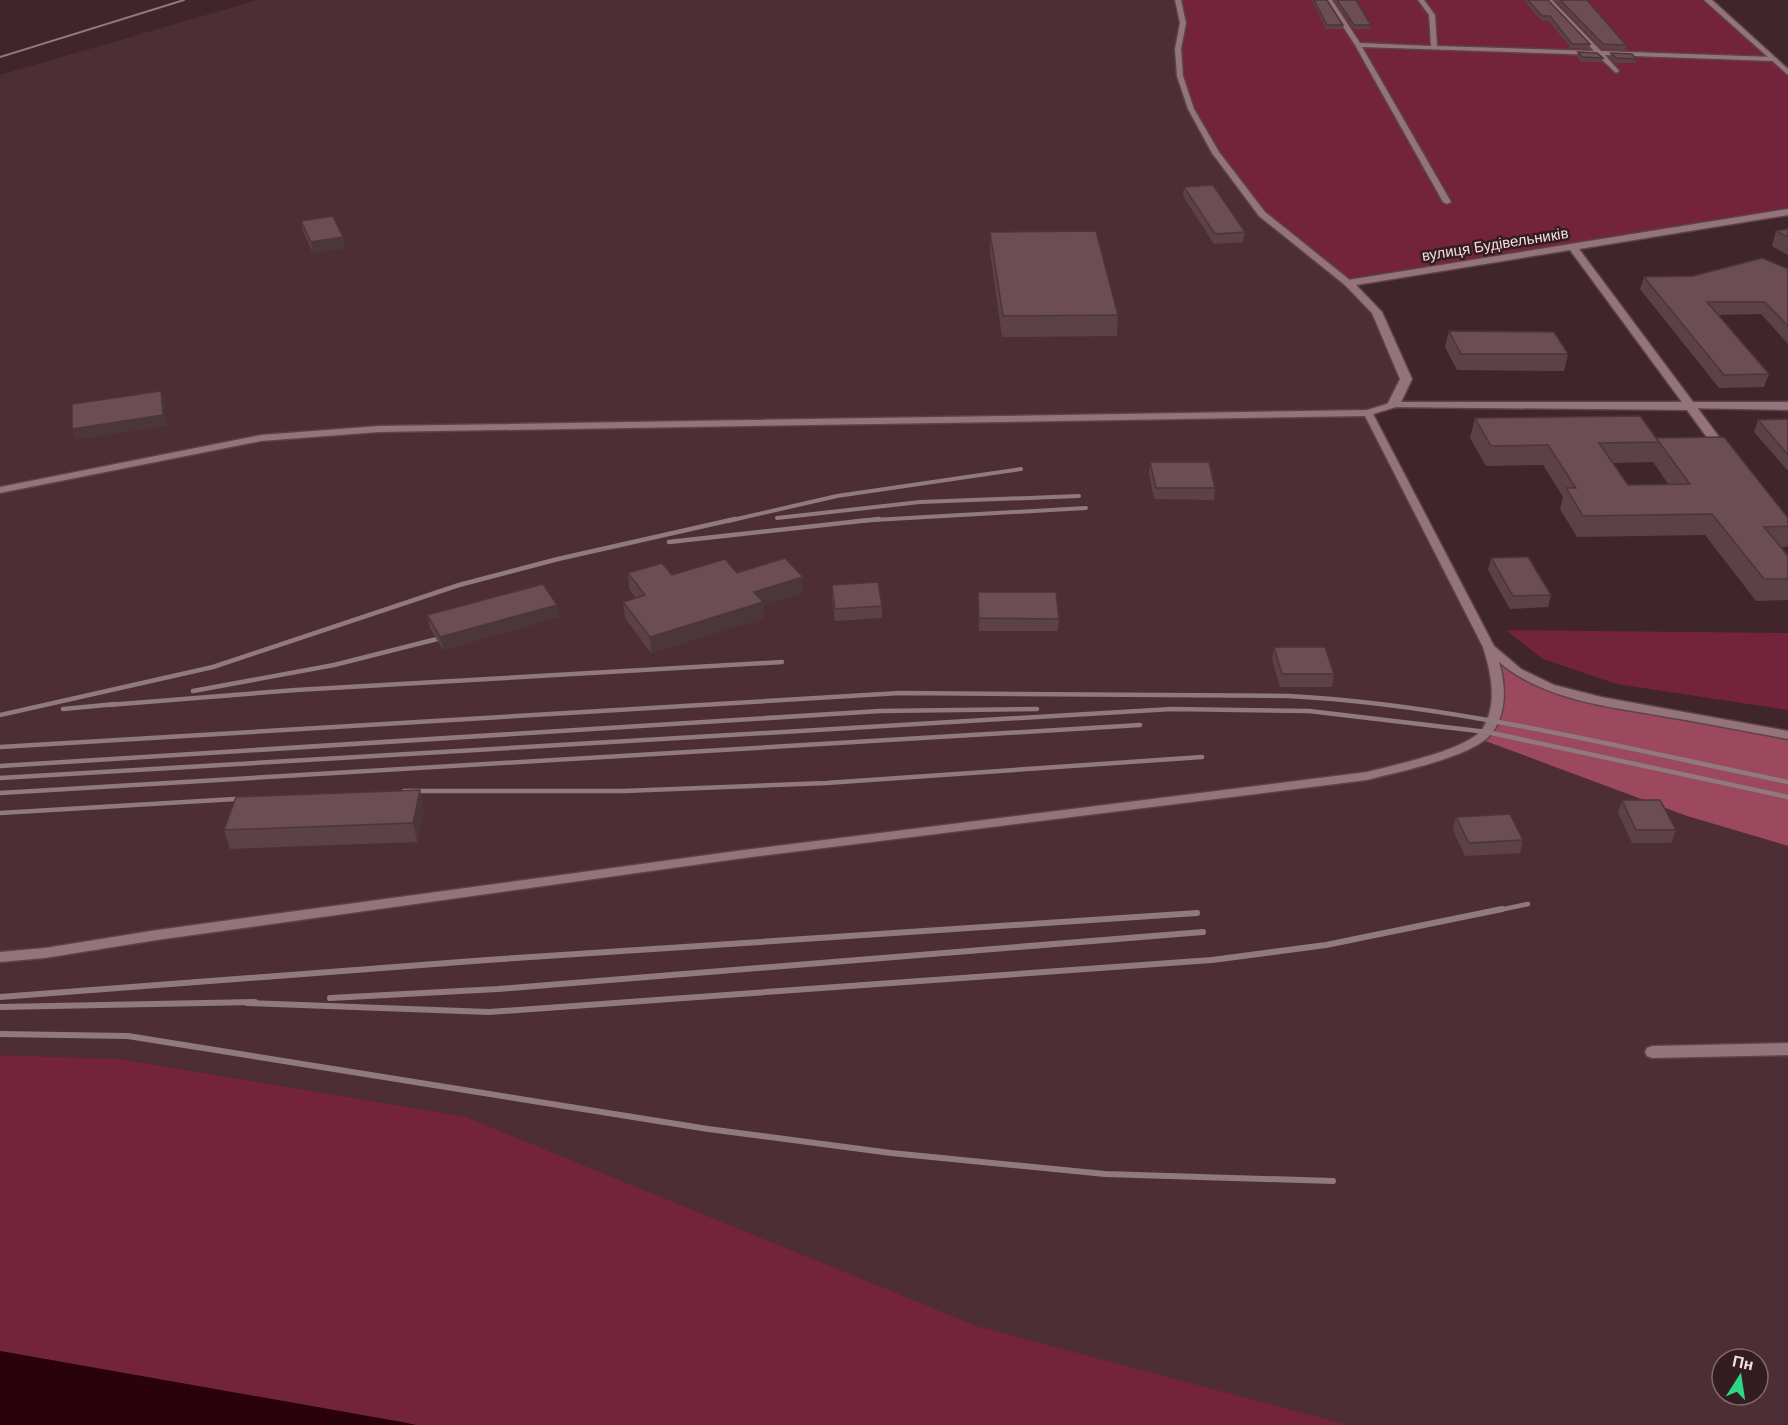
<svg xmlns="http://www.w3.org/2000/svg" width="1788" height="1425" font-family="Arial,sans-serif">
	<style>
		.built { fill: #4e2e36; fill-rule: evenodd }
		.green { fill: #73243c }
		.forest { fill: #9c485e }
		.water { fill: #29020e }
		.lines { fill: none; stroke-linecap: round; stroke-linejoin: round }
		.service-casing { stroke: #5a4449; stroke-width: 3 }
		.minor-casing { stroke: #5a4449; stroke-width: 3 }
		.tertiary-casing { stroke: #5a4449; stroke-width: 3 }
		.service { fill: #94747a; fill-rule: evenodd }
		.minor { fill: #94747a; fill-rule: evenodd }
		.tertiary { fill: #94747a; fill-rule: evenodd }
		.rail-far3 { stroke: #907a7e; stroke-width: 2 }
		.rail-far2 { stroke: #907a7e; stroke-width: 4 }
		.rail-far1 { stroke: #907a7e; stroke-width: 4.5 }
		.rail { stroke: #907a7e; stroke-width: 6 }
		.wall { fill: #5c4247; fill-rule: evenodd }
		.shaded-wall { fill: #4b363a }
		.building { fill: #6b4d53; stroke: #4b363a; stroke-width: 1.5 }
		.labels { text-anchor: middle; dominant-baseline: central; stroke-width: 5; stroke-linejoin: round; paint-order: stroke }
		.far-street-label { font-size: 15px; fill: #f0dee1; stroke: #351c22 }
	</style>
	<rect width="100%" height="100%" fill="#40262b"/>
	<path class="built" d="M258,0h920l170,283 29,29 29,67 -13,26 -25,8 121,234 198,169 101,30v579h-439l-372,-99 -511,-209 -346,-58 -120,-4v-980zM1722,1359h36v36h-36z"/>
	<g class="green">
		<path d="M1178,0h526l84,73v139l-440,71 -86,-69 -46,-61 -25,-44 -11,-33 -2,-27 5,-26z"/>
		<path d="M1506,630l282,3v77l-171,-26 -74,-25z"/>
		<path d="M0,1055l120,4 346,58 511,209 372,99h-933l-416,-74z"/>
	</g>
	<path class="forest" d="M1489,647l28,24 33,17 238,47v111l-101,-30 -207,-77 16,-30z"/>
	<path class="water" d="M0,1351l402,71 14,3h-416z"/>
	<g class="lines">
		<defs>
			<g id="service">
				<path d="M1175,0h6l5,23 -5,26 2,27 11,33 25,43 46,60 86,69v4h-6l-86,-69 -47,-63 -24,-44 -11,-33 -2,-27 5,-26z"/>
				<path d="M1326,0h6l28,43 71,3 -2,-31 -11,-15h6l11,15 2,31 157,5 -48,-51h6l49,51 172,6 3,2 -3,2 -168,-6 14,16 -3,2 -19,-18 -235,-8 89,155 -4,2 -4,-2 -88,-157z"/>
				<path d="M1393,402l3,1v4l-23,7 121,232 27,23 33,16 47,12 187,34v8c-42,-8 -84,-16 -126,-23 -56,-10 -118,-16 -163,-54 7,23 8,51 -7,71 -18,24 -95,39 -125,47l-623,78 -587,82 -112,18 -45,4v-10l45,-4 112,-18 587,-80 623,-78c26,-7 102,-22 116,-44 15,-25 8,-55 0,-81l-118,-231 -986,16 -118,9 -261,52v-6l261,-52 118,-9 988,-16z"/>
				<path d="M1788,1043v12l-136,3 -5,-2 -2,-4 2,-4 5,-2z"/>
			</g>
			<g id="minor">
				<path d="M1704,0h8l76,69v6z"/>
				<path d="M1788,209v6l-209,34 149,200v6h-8l-33,-45 -298,-3 -2,-2 13,-26 -28,-66 -29,-30 5,-3zM1570,250l112,152h-281l11,-23 -30,-67 -26,-27z"/>
			</g>
			<path id="tertiary" d="M1689,402h99v8l-103,-2v-4z"/>
		</defs>
		<use href="#service" class="service-casing"/>
		<use href="#minor" class="minor-casing"/>
		<use href="#tertiary" class="tertiary-casing"/>
		<use href="#service" class="service"/>
		<use href="#minor" class="minor"/>
		<use href="#tertiary" class="tertiary"/>
		<path class="rail-far3" d="M0,57l184,-57"/>
		<g class="rail-far2">
			<path d="M777,518l143,-16 159,-6"/>
			<path d="M728,521l109,-25 184,-27"/>
			<path d="M856,521l230,-13"/>
		</g>
		<g class="rail-far1">
			<path d="M669,542l210,-23"/>
			<path d="M193,691l141,-26 103,-26"/>
			<path d="M108,705l188,-15 486,-28"/>
			<path d="M63,709l53,-5"/>
			<path d="M0,715l213,-48 246,-82 99,-26 177,-40"/>
			<path d="M0,747l900,-54 389,3c168,9 334,52 499,86"/>
			<path d="M0,766l880,-55 157,-2"/>
			<path d="M0,778l1172,-69 137,2 178,21 301,65"/>
			<path d="M404,791h220l202,-8 376,-26"/>
			<path d="M0,793l1140,-68"/>
			<path d="M0,813l252,-15"/>
			<path d="M1495,911l33,-7"/>
		</g>
		<g class="rail">
			<path d="M0,997l487,-37 710,-47"/>
			<path d="M330,998l168,-9 705,-57"/>
			<path d="M247,1003l242,9 723,-52 114,-15 176,-36"/>
			<path d="M0,1007l255,-5"/>
			<path d="M0,1034l128,2 580,93 183,24 214,21 228,7"/>
		</g>
	</g>
	<g class="wall">
		<path d="M1312,0h15l16,25 -1,4h-16z"/>
		<path d="M1334,0h22l15,25 -1,4h-16z"/>
		<path d="M1524,0h24l42,44 -1,5 -18,-1 -22,-27h-7z"/>
		<path d="M1555,0h32l39,45 -1,5 -23,-1z"/>
		<path d="M1578,52l25,6 -1,4h-21l-4,-5z"/>
		<path d="M1611,53l25,6 -1,4h-20l-5,-6z"/>
		<path d="M1184,187l61,45 -2,10 -29,2 -31,-48z"/>
		<path d="M301,221l44,27 -32,5 -10,-22z"/>
		<path d="M1788,229v26l-16,-9 4,-15z"/>
		<path d="M990,232l128,83 -1,21 -115,1 -12,-86z"/>
		<path d="M1788,269v75l-27,-30 -43,1 51,59 -5,13 -45,1 -79,-99 4,-12 49,-1z"/>
		<path d="M1449,331l119,23 -4,17 -107,-1 -12,-23z"/>
		<path d="M1475,418l181,20 132,80v26l-1,3h-6l7,9v44l-32,1 -51,-66 -128,2 -17,-28 3,-12 -20,-32 -57,1 -16,-28zM1653,462l16,23h-41l-15,-22z"/>
		<path d="M1788,419v52l-34,-39 4,-12z"/>
		<path d="M1150,462l65,26 -1,12 -60,-1 -5,-26z"/>
		<path d="M1491,558l60,37 -3,12 -38,2 -22,-39z"/>
		<path d="M628,573l44,2 65,-2 66,20 -39,12v13l-113,35 -26,-35 -2,-16 13,-4 -7,-9z"/>
		<path d="M832,585l50,21v12l-47,3 -3,-24z"/>
		<path d="M978,592l81,27 -1,12h-79z"/>
		<path d="M427,615l132,2 -116,33 -13,-22z"/>
		<path d="M1274,647l60,27 -2,13h-52l-8,-28z"/>
		<path d="M1622,800l54,30 -5,13h-39l-14,-30z"/>
		<path d="M424,809l-7,33 -187,7 -6,-19z"/>
		<path d="M1456,817l67,23 -3,13 -55,3 -12,-26z"/>
	</g>
	<g class="shaded-wall">
		<path d="M343,237l2,11 -32,5 -2,-11z"/>
		<path d="M161,391l3,11 3,24 -91,14 -4,-11z"/>
		<path d="M803,577v16l-39,12v13l-113,35 -1,-16 104,-45z"/>
		<path d="M557,605l2,12 -116,33 -3,-13z"/>
		<path d="M420,790l4,19 -7,33 -4,-19z"/>
	</g>
	<g class="building">
		<path d="M1314,0h13l16,25h-16z"/>
		<path d="M1337,0h19l15,25h-17z"/>
		<path d="M1528,0h20l42,44h-18l-22,-28h-8z"/>
		<path d="M1560,0h27l39,45 -23,-1z"/>
		<path d="M1578,52l19,1 6,5 -21,-1z"/>
		<path d="M1611,53l21,1 4,5 -20,-1z"/>
		<path d="M1213,185l32,47 -30,2 -31,-47z"/>
		<path d="M333,216l10,21 -32,5 -10,-21z"/>
		<path d="M1788,229v8l-12,-6z"/>
		<path d="M1096,231l22,84 -115,1 -13,-84z"/>
		<path d="M1762,258l26,11v57l-23,-24h-58l62,72 -45,1 -80,-98 49,-1z"/>
		<path d="M1449,331l105,1 14,22h-107z"/>
		<path d="M161,391l2,24 -91,14v-25z"/>
		<path d="M1640,416l19,26 -60,1 29,42 62,-1 -34,-46 68,-1 64,81v8l-24,1 24,29v23h-24l-52,-65 -129,2 -17,-28h10l-28,-43 -57,1 -16,-28z"/>
		<path d="M1788,419v36l-30,-35z"/>
		<path d="M1150,462h59l6,26h-59z"/>
		<path d="M1528,557l23,38 -38,1 -22,-38z"/>
		<path d="M785,558l18,19 -49,15 9,10 -113,35 -27,-35 22,-7 -17,-22 34,-10 10,12 53,-16 12,14z"/>
		<path d="M878,582l4,24 -47,3 -3,-24z"/>
		<path d="M543,584l14,21 -117,32 -13,-22z"/>
		<path d="M978,592h78l3,27 -80,-1z"/>
		<path d="M1274,647h51l9,27h-52z"/>
		<path d="M420,790l-7,33 -189,7 12,-33z"/>
		<path d="M1622,800h38l16,30h-40z"/>
		<path d="M1510,814l13,26 -54,3 -13,-26z"/>
	</g>
	<g class="labels">
		<g class="far-street-label">
			<text transform="translate(1495 244) rotate(-9)">вулиця Будівельників</text>
		</g>
	</g>
	<g transform="translate(1740 1377) rotate(12)"><circle r="28" fill="#351c22" stroke="#806a6e" stroke-width="1.5"/>
	<path d="M0-4.5L10 22L0 15L-10 22Z" fill="#2ed883"/>
	<text y="-9" font-size="16" font-weight="bold" text-anchor="middle" fill="#f0dee1">Пн</text>
	</g>
</svg>
